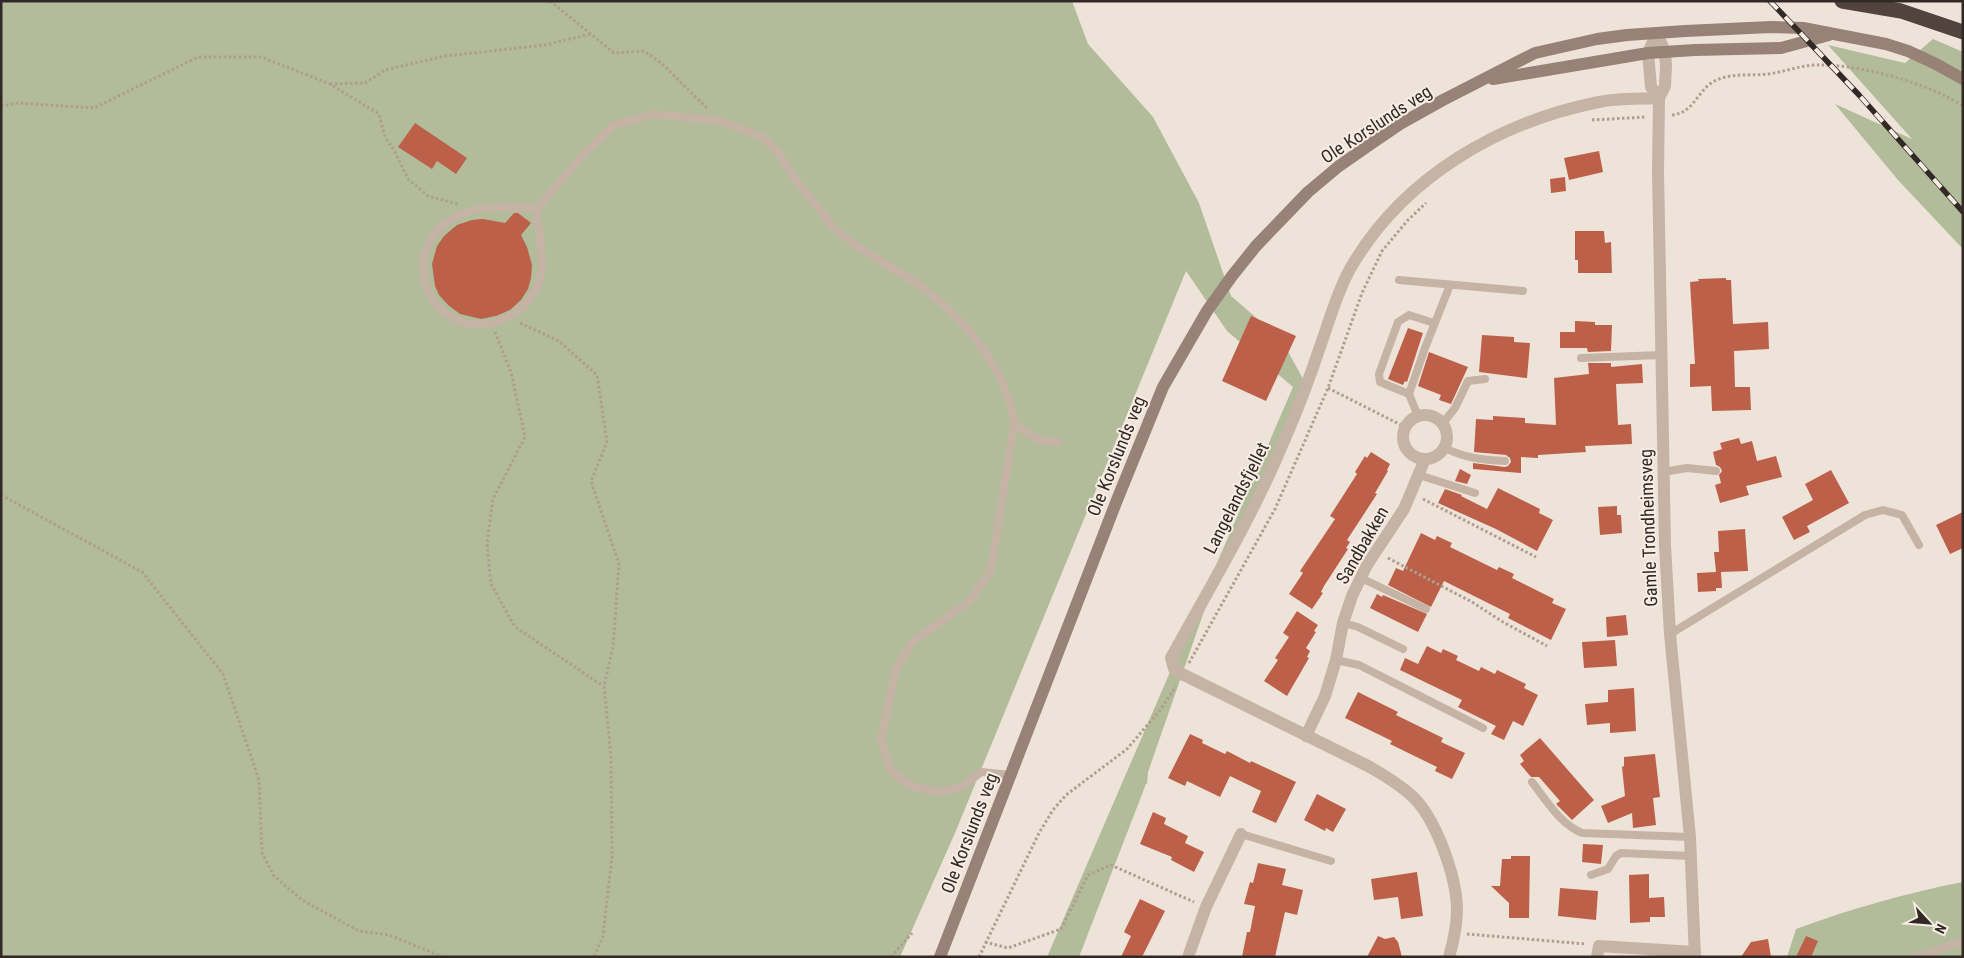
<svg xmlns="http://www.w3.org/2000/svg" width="1964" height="958" font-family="'Roboto Condensed',sans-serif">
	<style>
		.green { fill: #b2bc9a }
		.building { fill: #bc6049 }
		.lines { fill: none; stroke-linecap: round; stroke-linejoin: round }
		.path { stroke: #b19d90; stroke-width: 3; stroke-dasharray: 2.5 2.5; stroke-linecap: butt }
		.lane { stroke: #c5b3a5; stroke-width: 8 }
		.street { stroke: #c5b3a5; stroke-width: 12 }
		.secondary { stroke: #988277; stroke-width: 12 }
		.highway { stroke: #52433e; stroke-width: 15 }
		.rail-casing { stroke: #322926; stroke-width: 5.5 }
		.rail { stroke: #f7ede4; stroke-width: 4; stroke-dasharray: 11; stroke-linecap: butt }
		.labels { text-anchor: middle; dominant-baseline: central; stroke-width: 4; stroke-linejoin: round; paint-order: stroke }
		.street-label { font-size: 18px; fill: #322926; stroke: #f7ede4 }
	</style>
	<rect width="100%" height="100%" fill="#eee3d8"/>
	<g class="green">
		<path d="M1,1h1071l16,43 65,73 46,86 32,93 50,43 26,47 -90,188 -69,198 -1,12h-1l-67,173h-32l246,-570 -66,-56 -41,-60 -231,562 -55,124h-899z"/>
		<path d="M1933,39l30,13v197l-65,-69 -63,-76 77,35 -84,-94 77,18z"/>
		<path d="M1963,882v75h-176l9,-28c54,-20 110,-36 167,-47z"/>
	</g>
	<g class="building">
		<path d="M415,123l52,35 -11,16 -19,-13 -5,8 -34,-22z"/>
		<path d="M1599,151l4,21 -34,8 -5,-22z"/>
		<path d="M1565,177l1,14 -15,2 -1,-14z"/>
		<path d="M514,213h4l13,10 -10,12 6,12 5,18 -1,13 -3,11 -7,11 -11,10 -14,6 -15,3 -21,-5 -12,-9 -9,-10 -4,-9 -3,-22 5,-18 7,-10 13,-11 15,-5 11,-1 22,4z"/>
		<path d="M1575,231h29l1,12 6,-1 1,31h-34v-13h-3z"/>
		<path d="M1726,278v2h5l2,44 35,-2 1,27 -35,2 1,36h15l1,23 -39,1 -1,-25 -21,1v-23h5l-5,-82 9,-1 -1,-2z"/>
		<path d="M1251,316l45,20 -30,65 -44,-20z"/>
		<path d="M1575,321l20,1v3h17l-1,26 -23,1 -1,-4h-27v-16h15z"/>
		<path d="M1408,328l15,5 -16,49 -2,-1 -2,4 -15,-6z"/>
		<path d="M1482,335l32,2v5l16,1 -3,35 -48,-6z"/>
		<path d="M1429,352l39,15 -17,37 -12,-4 2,-5 -23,-9z"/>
		<path d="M1588,363h23v4l31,-3 1,19 -27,1 2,41 13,-1 1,20 -47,2 1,6 -48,3v3l-17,-1v16l-48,-4v-6l32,4 3,-1 3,-4 -1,-4 -4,-3 -32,-3 2,-33 17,1v-4l32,2v5l31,2 -2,-47 35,-4z"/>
		<path d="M1739,438l2,6 11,-3 5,20 19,-5 6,21 -36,9 3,9 -29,8 -5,-18 6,-2 -2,-8 3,-4 -2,-4 -4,-2 -3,-13 9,-3 -2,-6z"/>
		<path d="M1371,452l19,12 -3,6 1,1 -13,22 2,1 -30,46 3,2 -4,6 2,1 -24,37 -3,6 2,1 -11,16 -23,-15 14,-21 -3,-2 35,-52 -5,-3 27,-42 -2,-2 10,-16 2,2z"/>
		<path d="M1460,469l11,6 -4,9 -12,-3z"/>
		<path d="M1831,470l18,33 -42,23 3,6 -16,8 -12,-23 31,-17 -8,-16z"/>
		<path d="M1498,488l42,21 -1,4 14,7 -16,31 -41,-22 -58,-26 7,-14 17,6 -1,1 26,13z"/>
		<path d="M1617,506v9h4l1,18 -22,2 -2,-28z"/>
		<path d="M1963,512v36l-13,6 -14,-29z"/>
		<path d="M1745,529l3,42 -27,1 1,16h-6v3l-18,1 -1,-19 19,-1 -2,-20h5l-1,-21z"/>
		<path d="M1421,533l14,7 2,-4 15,7 -2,4 47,23 2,-3 15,7 -2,4 42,21 -2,4 14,6 -15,31 -43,-22 2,-4 -66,-33 -13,26 -43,-22 8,-17 7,3z"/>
		<path d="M1377,594l5,3 1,-2 44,19 -9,18 -48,-24z"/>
		<path d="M1297,611l21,14 -4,6 2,1 -10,16 4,3 -3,6 2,1 -22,38 -23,-15 14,-21 -3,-2 14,-21 -6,-4z"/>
		<path d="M1626,615l2,20 -21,2 -1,-20z"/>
		<path d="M1615,640l2,26 -33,2 -2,-26z"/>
		<path d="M1427,646l14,7 2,-4 15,7 -2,4 23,11 2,-4 14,7 2,-4 29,14 -2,4 14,7 -15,31 -10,-5 -9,19 -13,-6 5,-8 -38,-19 4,-7 -62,-30 5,-12 13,6z"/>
		<path d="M1634,688l2,43 -26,2v-10l-23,2 -2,-21 23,-2v-12z"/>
		<path d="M1358,692l40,20 -2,3 47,23 -2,4 24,11 -13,26 -17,-8 2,-4 -47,-23 2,-3 -47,-23z"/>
		<path d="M1190,734l13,6 -1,3 23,11 2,-3 23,12 1,-2 45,21 -20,41 -24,-11 9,-21 -31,-15 -10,21 -33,-16 -2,5 -17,-8z"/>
		<path d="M1540,738l54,62 -22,20 -16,-16 4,-3 -21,-24h-8l-11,-13 4,-3 -4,-6z"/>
		<path d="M1655,754l5,43 -7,1 3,27 -23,3 -1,-15 -24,10 -7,-17 24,-10 -3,-29 2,-1v-9z"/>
		<path d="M1317,794l29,15 -13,23 -7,-4 -1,3 -21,-11z"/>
		<path d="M1153,812l13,6 -2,6 24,12 -3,7 19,9 -10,20 -23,-12 1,-3 -32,-13z"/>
		<path d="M1583,844l20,1 -2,19 -19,-2z"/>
		<path d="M1511,856h19l-1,62h-20v-15l-18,-17h9l2,-27h9z"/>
		<path d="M1258,863l28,6 -4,16 21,5 -6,25 -12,-3 -10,45h-33l5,-25h3l5,-26 -11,-2 6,-22 3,1z"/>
		<path d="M1417,872l6,44 -22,3 -3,-22 -24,3 -3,-21z"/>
		<path d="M1649,874v24l15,-1 1,20h-15v5l-20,1 -1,-48z"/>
		<path d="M1560,888l38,3 -2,29 -38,-4z"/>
		<path d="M1140,899l25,12 -23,46h-21l10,-21 -7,-4z"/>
		<path d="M1378,936l7,3 9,-2 4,5 4,15h-35z"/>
		<path d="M1806,936l12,5 -7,16h-15z"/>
		<path d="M1768,939l3,18h-30l10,-15z"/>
	</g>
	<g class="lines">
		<g class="path">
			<path d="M550,1l64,52 30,-2 17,12 46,45"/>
			<path d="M330,84l35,-1 20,-13 60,-14 100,-11 45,-11"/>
			<path d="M1,106l17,-3 76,5 104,-51h63l69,27 49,30 6,23 9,13 14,29 20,17 30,8"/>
			<path d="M1672,115c24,-2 25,-28 47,-36 15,-6 33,-3 49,-5 17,-2 32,-9 49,-9 42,-1 111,18 146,41"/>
			<path d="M1592,120l54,-3"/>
			<path d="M520,323l39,18 38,34 10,67 -16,39 28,83 -6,83 -9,39 7,71 1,99 -9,80 -9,21"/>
			<path d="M495,332l16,40 14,65 -32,62 -6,45 4,40 24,43 88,59"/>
			<path d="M1328,388l77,39"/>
			<path d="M1,495l141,77 81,102 36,106 3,73 12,23 28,24 57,31 30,4 54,22"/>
			<path d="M1423,499l113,58"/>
			<path d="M1388,558l84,44 31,20 44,24"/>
			<path d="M1189,663l86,-154 53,-121 34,-95 20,-42 26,-31 18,-17"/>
			<path d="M1467,934l119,10"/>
			<path d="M985,942l23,6 53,-19 27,-54 23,-10 83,37"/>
			<path d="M891,957l21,-24"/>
			<path d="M979,957l60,-124 14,-23 13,-15 61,-46 34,-40 15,-23"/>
		</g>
		<g class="lane">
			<path d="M537,209c-44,-5 -101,-4 -113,49 -3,14 3,35 12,46 32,40 97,17 105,-31 3,-20 -3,-44 -4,-64l43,-51 34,-33 40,-11 66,7 41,15 17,16 15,24 41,52 21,17 60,37 28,22 23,23 20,26 14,24 11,28 3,19 -23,146 -21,31 -58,41 -16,27 -15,71 10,31 20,15 27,6 24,-5 19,-15 30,3"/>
			<path d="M1399,280l124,11"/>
			<path d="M1581,358l80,-3"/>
			<path d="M1409,394l-29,-12 -1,-8 19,-52 11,-7 25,8"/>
			<path d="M1418,416l-9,-22 16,-46 25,-63"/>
			<path d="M1443,423l12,-15 13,-27 17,-2"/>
			<path d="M1014,424l25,16 19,2"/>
			<path d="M1445,448c20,10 38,12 60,13"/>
			<path d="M1663,472l24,-4 29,3"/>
			<path d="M1419,475l56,18"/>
			<path d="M1361,578l65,31"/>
			<path d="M1343,623l15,4 45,22"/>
			<path d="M1670,634l195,-119 18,-5 19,5 17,30"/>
			<path d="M1336,660l23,5 124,63"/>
			<path d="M1532,782c14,18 28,42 50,51l108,4"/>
			<path d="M1241,834l90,27"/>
			<path d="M1591,875l17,-6 8,-13 5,-3 70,3"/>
			<path d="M1917,957l46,-16"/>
		</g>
		<g class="street">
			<path d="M1657,33l8,19 1,14 -1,20 -6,12 -1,73 7,374 5,89 20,203 5,120"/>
			<path d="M1657,33l-9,20 3,34 8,11"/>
			<circle cx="1425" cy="437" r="22"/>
			<path d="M1306,736l19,-40 11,-36 7,-37 9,-27 15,-31 37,-56 21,-50"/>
			<path d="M1188,957l18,-50 35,-73"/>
			<path d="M1449,957c5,-17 8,-32 8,-49 -1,-32 -21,-90 -45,-112 -13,-12 -28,-21 -44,-30l-186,-92 -8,-5 -3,-11c39,-71 82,-142 113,-217 14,-32 26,-64 37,-97 9,-25 16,-52 29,-75 52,-91 148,-147 249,-167 19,-4 40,-3 60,-4"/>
			<path d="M1597,957l2,-11 96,6"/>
		</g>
		<g class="secondary">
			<path d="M1493,79l155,-26 47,-3 86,-2 48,-13"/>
			<path d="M940,957l177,-457 46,-113 44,-76 25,-35 24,-30 52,-54 31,-26 33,-23 28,-19 43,-24 92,-47 62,-14 30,-4 58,-4 86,-4 32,1 83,16 22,7 26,12 29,16"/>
		</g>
		<path class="highway" d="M1842,1l59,10 62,21"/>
		<defs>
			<path id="rail" d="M1770,1l89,94 104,117"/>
		</defs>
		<use href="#rail" class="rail-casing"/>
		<use href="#rail" class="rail"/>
	</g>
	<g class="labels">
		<g class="street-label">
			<text transform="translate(1376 124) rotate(-33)">Ole Korslunds veg</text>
			<text transform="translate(1116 456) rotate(-68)">Ole Korslunds veg</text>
			<text transform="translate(1236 498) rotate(-63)">Langelandsfjellet</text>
			<text transform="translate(1648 528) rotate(-92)">Gamle Trondheimsveg</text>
			<text transform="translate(1362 545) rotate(-60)">Sandbakken</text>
			<text transform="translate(969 833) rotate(-69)">Ole Korslunds veg</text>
		</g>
	</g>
	<rect width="1964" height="958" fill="none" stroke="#322926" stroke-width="5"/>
	<g transform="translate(1929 923) rotate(116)" stroke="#f7ede4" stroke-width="4" paint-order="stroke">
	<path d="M0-4L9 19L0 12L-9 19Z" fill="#322926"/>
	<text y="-8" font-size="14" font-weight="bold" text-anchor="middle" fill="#322926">N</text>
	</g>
</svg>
